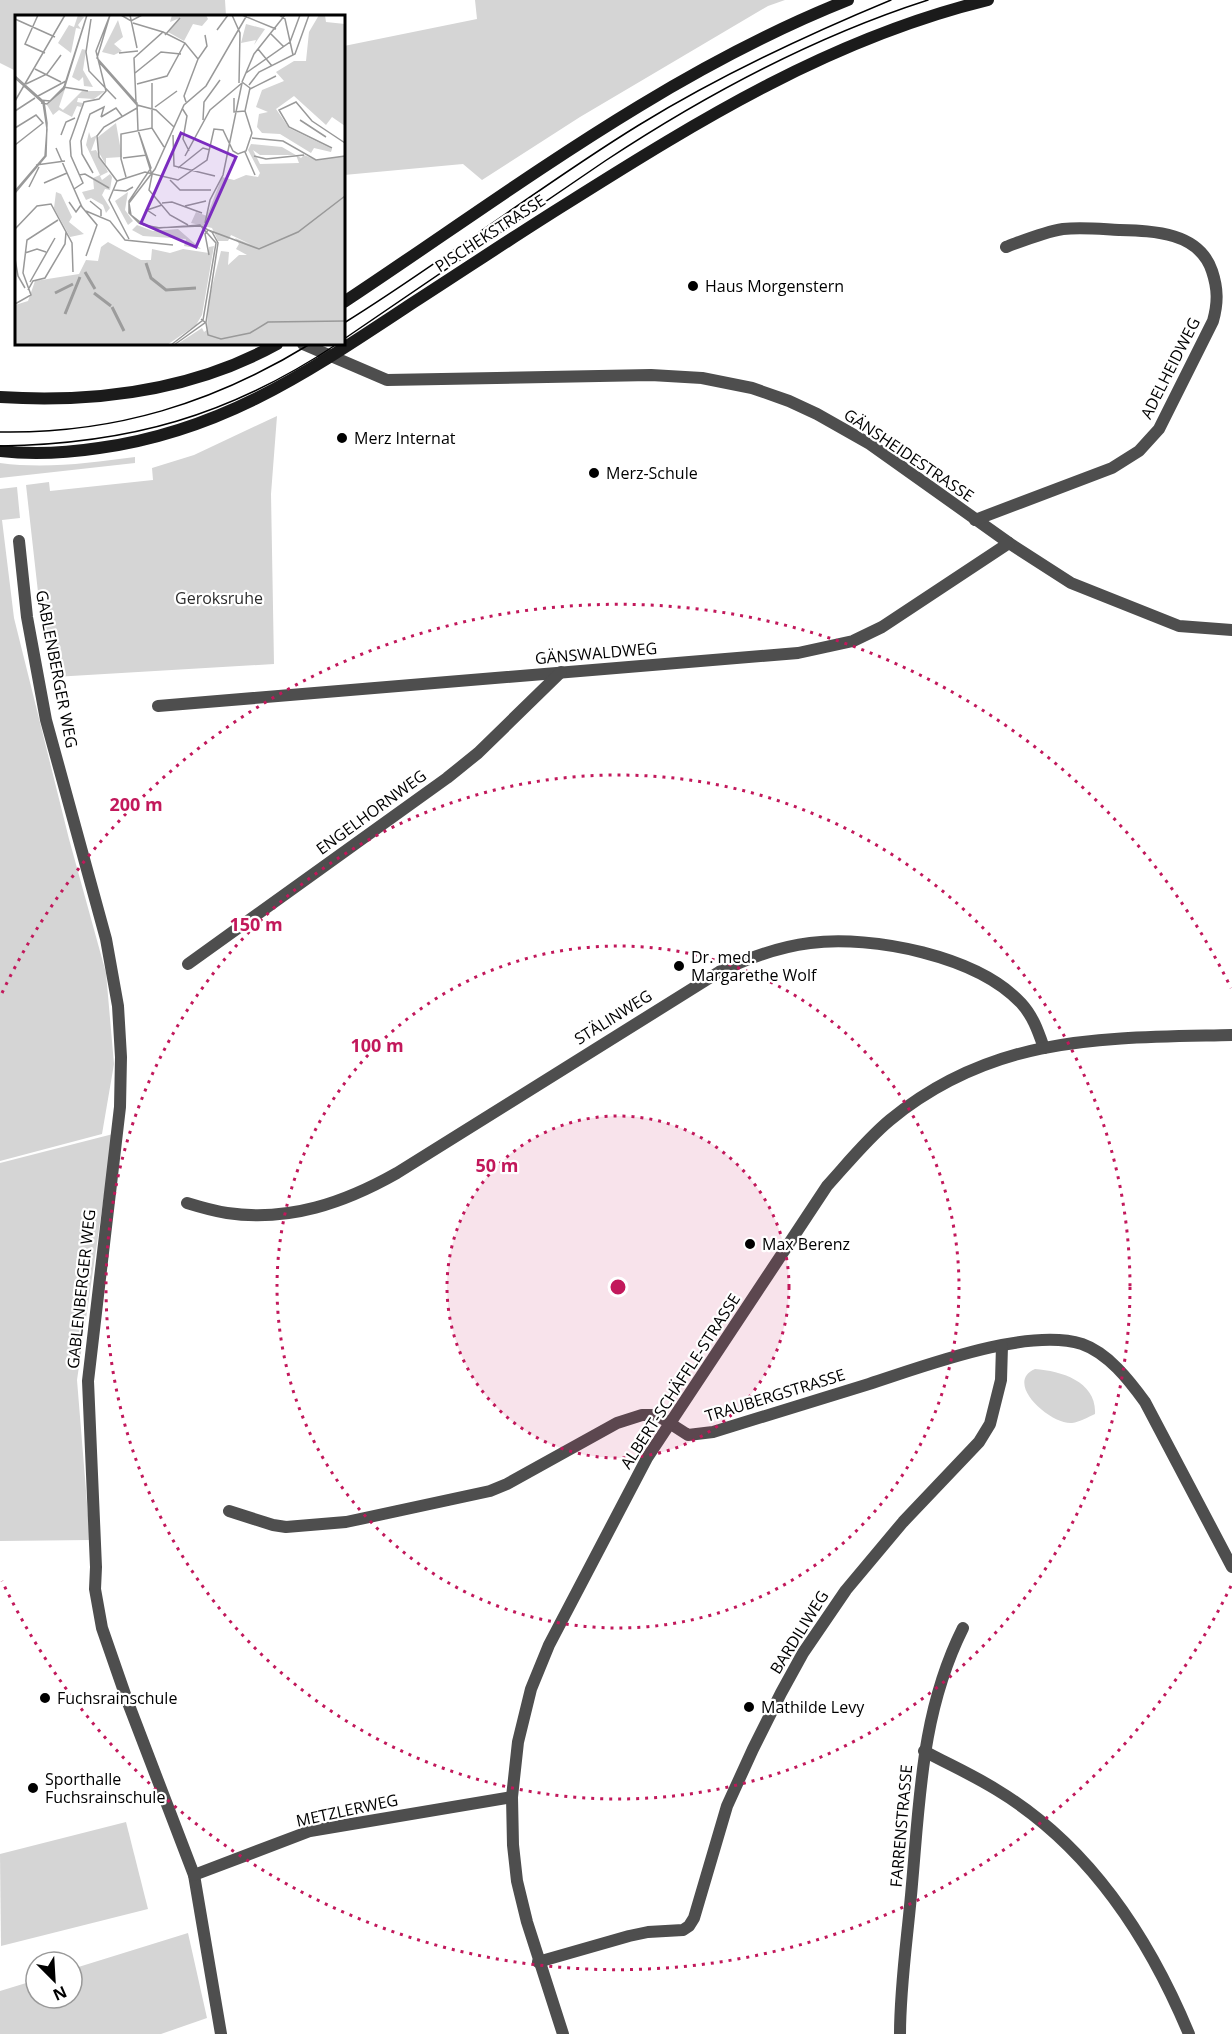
<svg xmlns="http://www.w3.org/2000/svg" width="1232" height="2034" font-family="'Open Sans',sans-serif">
	<style>
		.green { fill: #d5d5d5 }
		.lines { fill: none; stroke-linecap: round; stroke-linejoin: round }
		.minor { stroke: #4e4e4e; stroke-width: 12 }
		.tertiary { stroke: #4e4e4e; stroke-width: 12 }
		.secondary { stroke: #1b1b1b; stroke-width: 12 }
		.tram { stroke: #000; stroke-width: 1.5 }
		.ring { fill: none; stroke: #c2185b; stroke-width: 3; stroke-dasharray: 3 6 }
		.poi-dot { fill: #000; stroke: #fff; stroke-width: 2 }
		.labels { text-anchor: middle; dominant-baseline: central; stroke-width: 4.5; stroke-linejoin: round; paint-order: stroke }
		.street-label { font-size: 16px; fill: #000; stroke: #fff }
		.poi-label { font-size: 16px; fill: #000; stroke: #fff; text-anchor: start }
		.park-label { font-size: 16px; fill: #2c2c2c; stroke: #fff }
		.inset-river { fill: none; stroke: #9c9c9c; stroke-width: 3 }
		.inset-road { fill: none; stroke: #999; stroke-width: 1.5 }
		.view { fill: #7b2cbf; fill-opacity: 0.15; stroke: #7b2cbf; stroke-width: 3 }
		.inset-edge { fill: none; stroke: #000; stroke-width: 3 }
		.centre { fill: #c2185b; stroke: #fff; stroke-width: 3 }
		.ring-label { font-size: 18px; text-anchor: middle; font-weight: bold; fill: #c2185b; stroke: #fff; stroke-width: 4.5; stroke-linejoin: round; paint-order: stroke }
	</style>
	<rect width="100%" height="100%" fill="#fff"/>
	<g class="green">
		<path d="M0,0h225l1,16h-210v55l-16,-8z"/>
		<path d="M475,0h310l-17,6 -188,111 -98,63 -19,-16 -119,11v-129l133,-27z"/>
		<path d="M277,416l-6,78 3,170 -220,13 -15,-76 -13,-116 23,-3 1,9 103,-11 -1,-12 42,-13z"/>
		<path d="M135,457v6l-135,15v-15c45,6 90,0 135,-6z"/>
		<path d="M17,487l3,31 -18,2 12,98 55,221 37,134 8,91 -12,70 -102,27v-672z"/>
		<path d="M113,1134l-36,246 13,160 -90,1v-378z"/>
		<path d="M1035,1369c27,2 62,13 60,45 -7,3 -15,8 -23,9 -21,2 -69,-40 -37,-54z"/>
		<path d="M126,1822l22,87 -147,37 -1,-92z"/>
		<path d="M188,1933l19,85 -46,16h-161v-43l36,-11v18h36v-29z"/>
	</g>
	<g class="lines">
		<g class="minor">
			<path d="M303,344l84,36 264,-5 51,3 50,10 37,13 28,13 53,30 139,99 62,40 108,43 53,4"/>
			<path d="M975,520l137,-52 27,-17 20,-22 54,-108c5,-18 5,-32 -1,-50 -13,-39 -58,-40 -93,-41 -19,-1 -37,-3 -56,-1 -19,3 -38,11 -57,18"/>
			<path d="M19,541l8,76 19,103 60,219 12,67 3,51 -1,50 -32,274 8,186 -1,22 7,39 25,72 67,175 27,159"/>
			<path d="M158,706l640,-53 55,-12 29,-14 127,-84"/>
			<path d="M188,964l259,-186 31,-25 83,-81"/>
			<path d="M187,1203c13,4 27,8 40,10 62,9 117,-10 170,-40l322,-201c29,-14 59,-25 91,-29 63,-8 167,13 211,60 12,13 17,28 23,45"/>
			<path d="M229,1511l44,14 13,2 60,-5 144,-31 17,-7 110,-61 25,-8h15l31,20 25,-3c52,-16 104,-32 156,-48 56,-18 158,-57 213,-40 26,9 47,36 63,58l87,165"/>
			<path d="M924,1751c24,13 49,24 73,39 91,55 152,148 192,244"/>
			<path d="M194,1875l116,-44 202,-34"/>
			<path d="M538,1962l91,-26 19,-4 35,-2 6,-4 5,-8 33,-112 26,-57 28,-56 22,-40 43,-63 57,-68 76,-80 11,-18 11,-44 1,-34"/>
			<path d="M900,2034c0,-50 8,-100 12,-150 8,-90 10,-174 51,-256"/>
		</g>
		<path class="tertiary" d="M563,2034l-36,-112 -10,-41 -4,-36 -1,-48 6,-55 13,-53 18,-44 98,-187 180,-272c20,-22 40,-47 63,-66 105,-86 214,-82 342,-85"/>
		<g class="secondary">
			<path d="M344,302c163,-108 320,-229 504,-302"/>
			<path d="M0,397c96,6 192,-6 277,-53"/>
			<path d="M0,451c33,4 66,2 99,-3 123,-17 209,-76 309,-142 53,-34 105,-69 158,-102 135,-85 266,-166 422,-204"/>
		</g>
		<g class="tram">
			<path d="M344,323c100,-62 194,-136 295,-198 80,-49 165,-89 252,-125"/>
			<path d="M344,339l261,-178c100,-66 208,-124 323,-161"/>
			<path d="M0,432c114,2 214,-29 310,-88"/>
			<path d="M0,446c129,-2 229,-30 337,-102"/>
		</g>
	</g>
	<circle cx="618" cy="1287" r="171" fill="#c2185b" fill-opacity=".12"/>
	<g class="ring">
		<circle cx="618" cy="1287" r="171"/>
		<circle cx="618" cy="1287" r="341"/>
		<circle cx="618" cy="1287" r="512"/>
		<path d="M1231 1586A682 682 0 0 1 2 1581M2 993A682 682 0 0 1 1231 988"/>
	</g>
	<g class="poi-dot">
		<circle cx="693" cy="286" r="6"/>
		<circle cx="342" cy="438" r="6"/>
		<circle cx="594" cy="473" r="6"/>
		<circle cx="679" cy="966" r="6"/>
		<circle cx="750" cy="1244" r="6"/>
		<circle cx="45" cy="1698" r="6"/>
		<circle cx="749" cy="1707" r="6"/>
		<circle cx="33" cy="1788" r="6"/>
	</g>
	<g class="labels">
		<g class="street-label">
			<text transform="translate(490 233) rotate(-33)">PISCHEKSTRASSE</text>
			<text transform="translate(1170 368) rotate(-63)">ADELHEIDWEG</text>
			<text transform="translate(909 455) rotate(34)">GÄNSHEIDESTRASSE</text>
			<text transform="translate(596 653) rotate(-5)">GÄNSWALDWEG</text>
			<text transform="translate(57 669) rotate(79)">GABLENBERGER WEG</text>
			<text transform="translate(371 812) rotate(-36)">ENGELHORNWEG</text>
			<text transform="translate(613 1017) rotate(-32)">STÄLINWEG</text>
			<text transform="translate(81 1289) rotate(-84)">GABLENBERGER WEG</text>
			<text transform="translate(680 1381) rotate(-57)">ALBERT-SCHÄFFLE-STRASSE</text>
			<text transform="translate(775 1395) rotate(-17)">TRAUBERGSTRASSE</text>
			<text transform="translate(799 1632) rotate(-58)">BARDILIWEG</text>
			<text transform="translate(347 1810) rotate(-12)">METZLERWEG</text>
			<text transform="translate(901 1826) rotate(-85)">FARRENSTRASSE</text>
		</g>
		<g class="poi-label">
			<text x="705" y="286">Haus Morgenstern</text>
			<text x="354" y="438">Merz Internat</text>
			<text x="606" y="473">Merz-Schule</text>
			<text x="691" y="957">Dr. med.<tspan x="691" dy="18">Margarethe Wolf</tspan></text>
			<text x="762" y="1244">Max Berenz</text>
			<text x="57" y="1698">Fuchsrainschule</text>
			<text x="761" y="1707">Mathilde Levy</text>
			<text x="45" y="1779">Sporthalle<tspan x="45" dy="18">Fuchsrainschule</tspan></text>
		</g>
		<g class="park-label">
			<text x="219" y="598">Geroksruhe</text>
		</g>
	</g>
	<g transform="translate(15 15)">
		<rect width="330" height="330" fill="#fff"/>
		<path d="M63,0l6,2 -6,8 3,4 -5,-1 -5,25 -13,-10 11,-18 5,2zM157,0h34l2,4 -6,7 -9,-2 -9,17 -16,-9 12,-14 -10,4zM304,0h6l1,7 19,2v102l-13,-9 -6,8 -32,-29 -18,13 13,19 43,21 -1,3 -17,-4 -3,5 -31,-19 -18,-1 -5,-6 2,-13 9,-2 -12,-5 6,-17 22,-9 -8,-9 18,-11h12l3,-29zM103,5l5,17 -9,7 8,7 -8,4 -12,-3zM231,9l19,5 -11,16 2,-5 -15,3zM67,34l4,1 -3,20 10,17 -9,-1 -1,-9 -4,4 -7,-4zM50,74l-6,18 4,3 19,-19h23l-11,8 -16,-1 -1,4 6,1 -2,4 -4,-1 -5,11 -13,-7 -6,5 -6,-10zM101,108l6,34 -16,1v7l-8,-14v-14zM74,117l2,6 6,-3 -6,16 5,-1 12,22 -8,4 2,4 8,-6 2,3 -2,13 -5,-1 -3,6 8,13 -4,5 -3,-8 -12,-7 -5,2 -4,-8 12,-3 -1,-11 7,-3 -14,-30zM236,129l31,3 19,11 3,-3 12,5 29,-4v189h-169l26,-17 2,4 3,-2 1,-27 13,-52 8,1 -1,13 11,-10h8l-11,-6 3,-5 -4,-6 17,7 -21,-10 -3,6h-10l-6,-13 -21,-5 5,-11 11,4 15,-39 12,3 12,-5 12,2 2,-4 -12,-23zM238,135l7,5h36l3,8 -39,1zM41,177l5,2 11,23 -3,5 15,12 -14,3 -16,-29zM113,177l-3,18 8,11 -5,4 -13,-24zM122,210l16,6 25,-2 23,20 -17,-3 2,-7 -43,-3 -11,-6zM93,227l33,18h10l1,-11 18,4 13,-4 26,4v-6l5,-1 -12,69 -6,10 -29,20h-152v-40l13,-4 7,-20 44,-7 7,-14 12,1 3,-14z" fill="#d5d5d5" fill-rule="evenodd"/>
		<path class="inset-river" d="M131,248l5,15 15,12 30,-2M70,257l10,17M40,278l18,-9M79,278l17,13M97,292l12,24M50,299l15,-37"/>
		<path class="inset-road" d="M23,0l-13,29 20,9M95,0l-13,43 40,45 1,27 13,38 -22,33v12l10,10 14,5 48,-2 11,6 6,11 -12,79 -32,23M106,0l10,6 11,-6M115,0l7,33M217,0l8,18 -1,50M227,0l34,14M264,0l6,4 8,36M0,4l40,18M76,4l-5,33 3,19 27,28M118,8l30,9M202,15l11,-15M256,19l13,13M150,20l15,-17M243,34l14,17M104,38l19,-2M84,47l38,43 19,5 18,17M20,54l26,13M120,58l26,-21 20,2M231,58l44,-31 10,-27M0,61l29,26 3,21 -1,33 -31,37M0,63l28,25 4,26 -2,27 -30,35M227,67l12,-28 31,-39M227,67l8,6 -5,23 7,22M137,68v45M11,69l21,-10 14,-19M122,69l30,-8 18,-33M234,70l10,-13 36,-18 14,-39M48,72l25,4M235,74l26,-13M23,81l28,-15M219,83v14l11,-1M25,85l10,1 14,-14 23,-72M0,86l50,-86M121,87l-2,-44 29,-26 22,11 13,16M171,87l-2,-6 14,-37 9,-13 -2,-11M26,88l6,1 17,-15 23,-74M122,90l1,25 14,45 -3,15 21,25 18,10M140,92l22,-16M167,93l5,8 -4,23 6,12M0,96l20,-13M86,102l15,-9 6,8M188,105l1,-18 16,-22M285,105l26,17M0,113l21,-13 7,8 -28,22M46,120l5,-13 9,-4M158,120l1,31 41,10M237,123l31,3 33,19 29,-4M41,133l26,59 15,18 -11,31M317,133l-43,-21 -10,-17 17,-8 16,19 33,22M230,137l10,23M170,141l25,-46 32,-27M239,141l12,3 38,-4M108,143l24,-3M21,150l29,-4M163,153l25,-20 7,2M78,158l-11,-19 -1,-13 9,-27 14,-7 -3,10M64,160l6,-1 24,14M111,162l-5,-18v-25l31,-6 12,19M155,165l10,10h31M102,166l28,-9 33,8 29,-20 7,-31 9,1 10,21 5,3 8,-3 6,-18M102,166l-18,-24 -2,-21 7,-9 33,-19M102,166l-8,19 20,39M29,168l23,-10M14,172l10,-20M59,174l9,-6 -12,-27 -1,-15 14,-39 15,-3 7,-8 -10,-40 14,-36M99,175l12,1 7,-4M75,186l11,9v6M54,187l7,10 5,-7M147,188l10,-1 30,11M170,191l21,-5M71,196l24,10 15,19 48,5M141,201l-9,-6 15,-5M190,208l5,-23 13,-25 19,-92M0,214l22,-23 14,-2 21,39 1,29M10,238l12,-4 9,3M194,240l-4,-21 3,-4 51,19 39,-17 47,-36M0,244l3,17 7,12M15,267l25,-44M13,275l5,-9 12,-3 20,-34 1,-12M0,289l16,-9 -8,-22 4,-33 31,-20M186,304l5,4 2,12 13,4 29,-6 18,-11 77,-1M156,330l32,-25 13,-77 -16,-18 -40,3 -16,-3 -13,-10 -2,-12 26,-34 29,-64 22,-19 41,-71"/>
		<path class="view" d="M166,118l55,24 -40,90 -55,-24z"/>
		<rect width="330" height="330" class="inset-edge"/>
	</g>
	<circle cx="618" cy="1287" r="9" class="centre"/>
	<g class="ring-label">
		<text x="136" y="811">200 m</text>
		<text x="256" y="931">150 m</text>
		<text x="377" y="1052">100 m</text>
		<text x="497" y="1172">50 m</text>
	</g>
	<g transform="translate(54 1980) rotate(156)"><circle r="28" fill="#ffffff" stroke="#999999" stroke-width="1.5"/>
	<path d="M0-4.5L10 22L0 15L-10 22Z" fill="#000000"/>
	<text y="-9" font-size="16" font-weight="bold" text-anchor="middle" fill="#000000">N</text>
	</g>
</svg>
